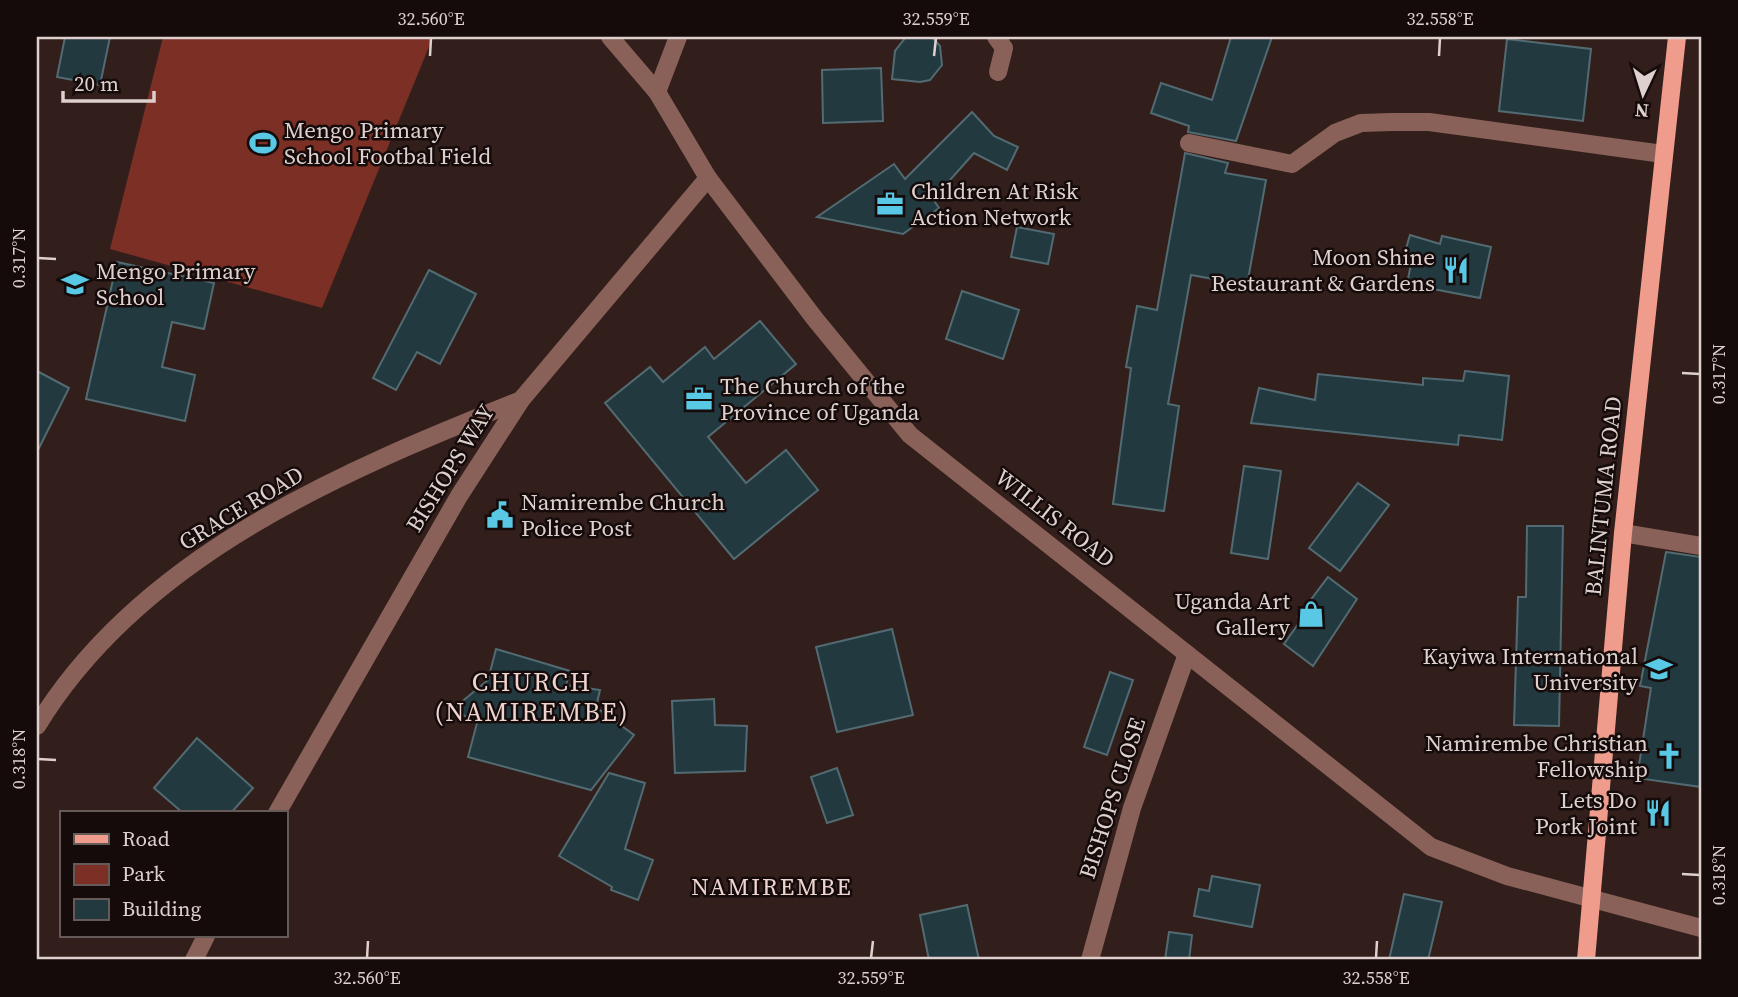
<svg xmlns="http://www.w3.org/2000/svg" width="1738" height="997" font-family="'Source Serif 4',serif">
	<style>
		.green { fill: #7c2f24 }
		.building { fill: #233940; stroke: #526b72; stroke-width: 2 }
		.lines { fill: none; stroke-linecap: round; stroke-linejoin: round }
		.minor { stroke: #896159; stroke-width: 18 }
		.major { stroke: #ef9c8d; stroke-width: 18 }
		.ticks { fill: none; stroke: #ddd0cd; stroke-width: 2.5 }
		.labels { text-anchor: middle; dominant-baseline: central; stroke-width: 5; stroke-linejoin: round; paint-order: stroke }
		.poi-label { font-size: 23px; fill: #ddd0cd; stroke: #140b0a; text-anchor: start }
		.street-label { font-size: 23px; fill: #ddd0cd; stroke: #140b0a }
		.neighbourhood-label { font-size: 24px; letter-spacing: 2px; fill: #efd4cf; stroke: #140b0a }
		.quarter-label { font-size: 26px; letter-spacing: 2px; fill: #efd4cf; stroke: #140b0a }
		.neatline { fill: none; stroke: #ddd0cd; stroke-width: 2.5 }
		.ticks-label { font-size: 18px; text-anchor: middle; fill: #ddd0cd }
	</style>
	<rect width="100%" height="100%" fill="#321f1b"/>
	<path class="green" d="M163,37h270l-111,271 -212,-59z"/>
	<g class="building">
		<path d="M65,37h45l-10,48 -43,-8z"/>
		<path d="M906,37h26l8,9 2,19 -12,15 -10,2 -28,-3 3,-28z"/>
		<path d="M1231,37h41l-36,104 -48,-9 1,-6 -38,-13 10,-30 51,17z"/>
		<path d="M1507,39l84,10 -8,72 -84,-10z"/>
		<path d="M881,68l2,53 -60,2 -1,-53z"/>
		<path d="M972,112l22,24 24,11 -11,23 -33,-17 -41,46 6,9 -36,26 -86,-17 77,-53 11,15z"/>
		<path d="M1185,153l43,10 -3,10 41,7 -19,105 -56,-10 -23,129 11,2 -15,105 -51,-7 18,-136 -5,-1 11,-61 20,4z"/>
		<path d="M1017,227l37,7 -6,30 -37,-7z"/>
		<path d="M1410,235l30,9 2,-8 49,11 -11,51 -73,-14 4,-20 -9,-2z"/>
		<path d="M117,262l97,21 -10,46 -32,-7 -10,45 33,8 -10,46 -99,-22z"/>
		<path d="M429,270l47,24 -36,70 -23,-12 -21,38 -23,-12z"/>
		<path d="M962,291l57,19 -16,49 -57,-20z"/>
		<path d="M760,321l36,43 -88,73 38,46 40,-33 32,40 -84,69 -129,-156 45,-36 13,15 42,-35 9,12z"/>
		<path d="M37,371l32,17 -32,64z"/>
		<path d="M1465,371l44,5 -7,64 -43,-5 -1,10 -207,-22 8,-35 56,12 3,-26 105,11v-7l40,3z"/>
		<path d="M1244,466l37,5 -13,88 -37,-6z"/>
		<path d="M1358,483l31,22 -49,66 -31,-23z"/>
		<path d="M1527,526h36l-4,200 -45,-1 4,-128h8z"/>
		<path d="M1666,552l35,5v230l-64,-9 14,-90 -11,-2z"/>
		<path d="M1328,577l29,22 -44,67 -29,-22 17,-24 -3,-3z"/>
		<path d="M892,629l21,86 -76,17 -21,-85z"/>
		<path d="M496,649l74,22 -4,14 34,5 -4,17 38,28 -43,55 -123,-33 9,-34 -24,-14 35,-29z"/>
		<path d="M1110,672l23,8 -26,75 -23,-8z"/>
		<path d="M714,699l1,26 32,1 -2,45 -70,2 -3,-72z"/>
		<path d="M197,738l56,50 -22,25h-48l-29,-25z"/>
		<path d="M837,768l16,47 -26,8 -16,-46z"/>
		<path d="M609,773l36,10 -20,66 28,11 -15,40 -27,-10 1,-3 -53,-31z"/>
		<path d="M1212,876l48,9 -8,42 -58,-11 5,-27 10,2z"/>
		<path d="M1404,894l38,8 -14,58h-39z"/>
		<path d="M967,905l12,55h-50l-9,-45z"/>
		<path d="M1169,932l23,3 -3,25h-24z"/>
	</g>
	<g class="lines">
		<g class="minor">
			<path d="M610,37l47,55 51,86 107,141 95,116 521,412 76,29 194,52"/>
			<path d="M996,37l8,11 -6,24"/>
			<path d="M657,92l21,-55"/>
			<path d="M1189,143l103,21 43,-31 26,-10 30,-1h38l234,32"/>
			<path d="M1623,533l78,13"/>
			<path d="M37,726c104,-171 306,-255 484,-326"/>
			<path d="M277,813l182,-317 62,-96 187,-222"/>
			<path d="M194,960l12,-24"/>
			<path d="M1090,960l42,-152 55,-154"/>
		</g>
		<path class="major" d="M1586,960l37,-427 54,-496"/>
	</g>
	<path class="ticks" d="M430,56l1,-18M934,56l2,-18M1439,56l1,-18M38,258l18,1M1682,373l18,1M38,759l18,1M1682,874l18,1M367,958l1,-17M871,958l2,-17M1376,958l1,-17"/>
	<defs>
		<symbol id="stadium-bare" viewBox="-9 -9 18 18"><path d="M0-5a6.5 5 0 1 0 0 10a6.5 5 0 1 0 0-10ZM-3.5-1.8h7v3.6h-7Z" fill="#59c8e5" stroke="#140b0a" stroke-width="2.5" paint-order="stroke"/></symbol>
		<symbol id="office-bare" viewBox="-9 -9 18 18"><path d="M-6-3h4V-5.5h4V-3h4V5H-6ZM-1-4.5V-3h2v-1.5ZM-6 0V1H6V0Z" fill="#59c8e5" stroke="#140b0a" stroke-width="2.5" paint-order="stroke"/></symbol>
		<symbol id="restaurant-bare" viewBox="-9 -9 18 18"><path d="M-5-6h1v4h1v-4h1v4h1v-4h1v5L-1.5 .5V6h-2V.5L-5-1ZM5-6V6H3V1.5H1.5Q1.5-4 5-6Z" fill="#59c8e5" stroke="#140b0a" stroke-width="2.5" paint-order="stroke"/></symbol>
		<symbol id="school-bare" viewBox="-9 -9 18 18"><path d="M0-5L7-2L0 1L-7-2ZM-4 1L0 2.5L4 1V4Q0 6-4 4Z" fill="#59c8e5" stroke="#140b0a" stroke-width="2.5" paint-order="stroke"/></symbol>
		<symbol id="civic-bare" viewBox="-9 -9 18 18"><path d="M-.6-6.5H3V-4.5H.6V-3L4-1V1h2V6H-6V1h2V-1L-.6-3ZM-1.2 2.5V6h2.4V2.5Z" fill="#59c8e5" stroke="#140b0a" stroke-width="2.5" paint-order="stroke"/></symbol>
		<symbol id="shop-bare" viewBox="-9 -9 18 18"><path d="M-5-2.5h2.3a2.7 3.5 0 0 1 5.4 0H5L5.5 6h-11ZM-1.5-2.5h3a1.5 2.3 0 0 0-3 0Z" fill="#59c8e5" stroke="#140b0a" stroke-width="2.5" paint-order="stroke"/></symbol>
		<symbol id="church-bare" viewBox="-9 -9 18 18"><path d="M-1.2-6h2.4v3.5h3.3v2.4h-3.3V6h-2.4V-.1h-3.3v-2.4h3.3Z" fill="#59c8e5" stroke="#140b0a" stroke-width="2.5" paint-order="stroke"/></symbol>
	</defs>
	<g fill-rule="evenodd">
		<use href="#stadium-bare" x="244" y="124" width="38" height="38"/>
		<use href="#office-bare" x="871" y="185" width="38" height="38"/>
		<use href="#restaurant-bare" x="1437" y="251" width="38" height="38"/>
		<use href="#school-bare" x="56" y="265" width="38" height="38"/>
		<use href="#office-bare" x="680" y="380" width="38" height="38"/>
		<use href="#civic-bare" x="481" y="496" width="38" height="38"/>
		<use href="#shop-bare" x="1292" y="595" width="38" height="38"/>
		<use href="#school-bare" x="1640" y="650" width="38" height="38"/>
		<use href="#church-bare" x="1650" y="737" width="38" height="38"/>
		<use href="#restaurant-bare" x="1639" y="794" width="38" height="38"/>
	</g>
	<g class="labels">
		<g class="poi-label">
			<text x="284" y="130">Mengo Primary<tspan x="284" dy="26">School Footbal Field</tspan></text>
			<text x="911" y="191">Children At Risk<tspan x="911" dy="26">Action Network</tspan></text>
			<text x="1435" y="257" text-anchor="end">Moon Shine<tspan x="1435" dy="26">Restaurant &amp; Gardens</tspan></text>
			<text x="96" y="271">Mengo Primary<tspan x="96" dy="26">School</tspan></text>
			<text x="720" y="386">The Church of the<tspan x="720" dy="26">Province of Uganda</tspan></text>
			<text x="521" y="502">Namirembe Church<tspan x="521" dy="26">Police Post</tspan></text>
			<text x="1290" y="601" text-anchor="end">Uganda Art<tspan x="1290" dy="26">Gallery</tspan></text>
			<text x="1638" y="656" text-anchor="end">Kayiwa International<tspan x="1638" dy="26">University</tspan></text>
			<text x="1648" y="743" text-anchor="end">Namirembe Christian<tspan x="1648" dy="26">Fellowship</tspan></text>
			<text x="1637" y="800" text-anchor="end">Lets Do<tspan x="1637" dy="26">Pork Joint</tspan></text>
		</g>
		<g class="street-label">
			<text transform="translate(450 468) rotate(-58)">BISHOPS WAY</text>
			<text transform="translate(1603 496) rotate(-84)">BALINTUMA ROAD</text>
			<text transform="translate(241 508) rotate(-31)">GRACE ROAD</text>
			<text transform="translate(1055 518) rotate(38)">WILLIS ROAD</text>
			<text transform="translate(1112 798) rotate(-72)">BISHOPS CLOSE</text>
		</g>
		<g class="neighbourhood-label">
			<text x="772" y="886">NAMIREMBE</text>
		</g>
		<g class="quarter-label">
			<text x="532" y="682">CHURCH<tspan x="532" dy="30">(NAMIREMBE)</tspan></text>
		</g>
	</g>
	<rect width="1738" height="997" fill="none" stroke="#140b0a" stroke-width="77"/>
	<rect x="60" y="811" width="228" height="126" fill="#140b0a" stroke="#645a58" stroke-width="2"/>
	<rect x="74" y="834" width="35" height="10" fill="#ef9c8d" stroke="#645a58" stroke-width="2"/>
	<text x="122" y="846" font-size="21" fill="#ddd0cd">Road</text>
	<rect x="74" y="864" width="35" height="21" fill="#7c2f24" stroke="#645a58" stroke-width="2"/>
	<text x="122" y="881" font-size="21" fill="#ddd0cd">Park</text>
	<rect x="74" y="899" width="35" height="21" fill="#233940" stroke="#645a58" stroke-width="2"/>
	<text x="122" y="916" font-size="21" fill="#ddd0cd">Building</text>
	<g transform="translate(1643 94) rotate(184)" stroke="#140b0a" stroke-width="5" paint-order="stroke">
	<path d="M0-5L12 26L0 18L-12 26Z" fill="#ddd0cd"/>
	<text y="-10" font-size="19" font-weight="bold" text-anchor="middle" fill="#ddd0cd">N</text>
	</g>
	<path d="M63 91v10h91v-10" fill="none" stroke="#ddd0cd" stroke-width="3.5"/>
	<text x="74" y="91" font-size="21" fill="#ddd0cd" stroke="#140b0a" stroke-width="5" paint-order="stroke">20 m</text>
	<rect x="38" y="38" width="1662" height="920" class="neatline"/>
	<g class="ticks-label">
		<text x="431" y="25">32.560°E</text>
		<text x="936" y="25">32.559°E</text>
		<text x="1440" y="25">32.558°E</text>
		<text transform="translate(19 258) rotate(-90)" y="6">0.317°N</text>
		<text transform="translate(1719 374) rotate(-90)" y="6">0.317°N</text>
		<text transform="translate(19 759) rotate(-90)" y="6">0.318°N</text>
		<text transform="translate(1719 875) rotate(-90)" y="6">0.318°N</text>
		<text x="367" y="984">32.560°E</text>
		<text x="871" y="984">32.559°E</text>
		<text x="1376" y="984">32.558°E</text>
	</g>
</svg>
